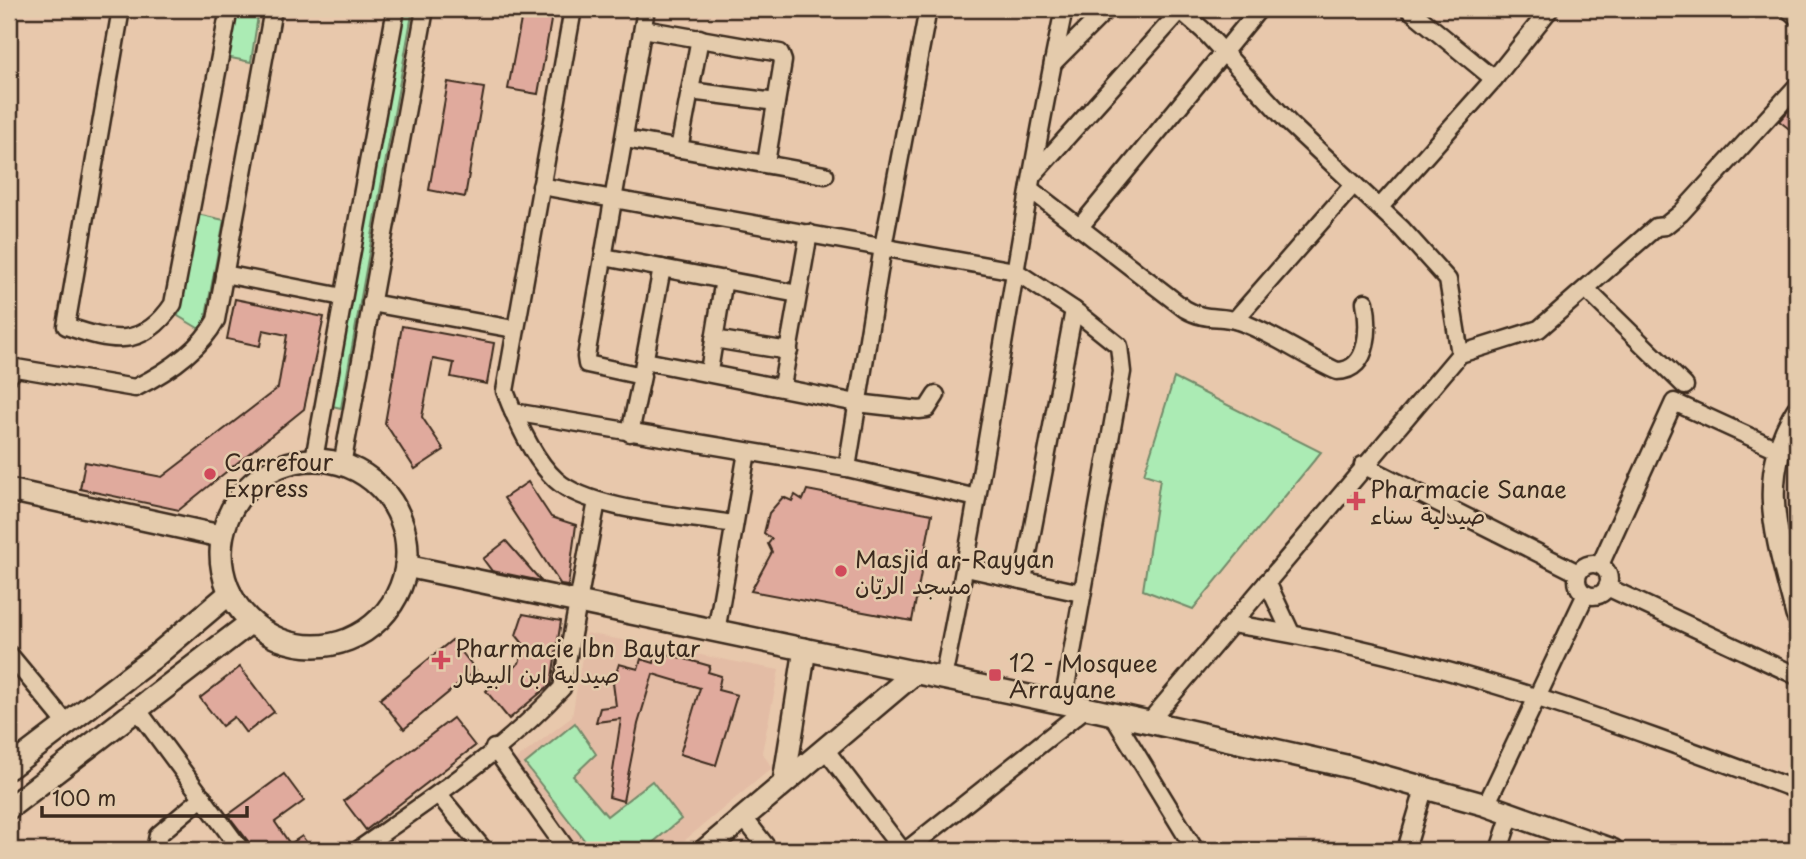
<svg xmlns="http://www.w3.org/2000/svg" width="1806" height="859" font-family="'Playpen Sans','Playpen Sans Arabic',sans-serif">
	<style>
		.built { fill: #e3bca5 }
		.green { fill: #abebb4; stroke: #738a69; stroke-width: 2 }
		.building { fill: #e0aa9d; stroke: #3b2a1e; stroke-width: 2 }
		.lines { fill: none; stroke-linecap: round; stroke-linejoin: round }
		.street-casing { stroke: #3b2a1e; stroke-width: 21 }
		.secondary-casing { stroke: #3b2a1e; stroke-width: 26 }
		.street { stroke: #e4cbac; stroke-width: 16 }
		.secondary { stroke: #e4cbac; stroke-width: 21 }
		.poi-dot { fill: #d1495b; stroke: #e4cbac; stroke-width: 2.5 }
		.labels { text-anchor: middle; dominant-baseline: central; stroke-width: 5; stroke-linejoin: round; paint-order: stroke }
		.poi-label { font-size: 23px; fill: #3b2a1e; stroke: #e4cbac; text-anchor: start }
	</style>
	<rect width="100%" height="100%" fill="#e8c8ac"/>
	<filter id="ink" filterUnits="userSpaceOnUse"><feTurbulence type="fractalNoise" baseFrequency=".0143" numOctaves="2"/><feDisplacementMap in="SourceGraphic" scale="14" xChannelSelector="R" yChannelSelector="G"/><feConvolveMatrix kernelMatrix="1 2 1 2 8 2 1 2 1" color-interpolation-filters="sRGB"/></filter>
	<g filter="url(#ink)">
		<path class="built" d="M586,633l193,37 -17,82 10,16 -99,82h-93l-67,-88 59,-45z"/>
		<g class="green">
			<path d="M235,9h24l-8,53 -25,-5z"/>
			<path d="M404,9h9l-72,399 -9,-2z"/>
			<path d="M197,214l27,6 -21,111 -25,-15z"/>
			<path d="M1174,378l147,74 -128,157 -50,-19 17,-111 -16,-5z"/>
			<path d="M575,723l21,31 -23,22 34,40 45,-35 29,38 -37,31h-52l-67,-86z"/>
		</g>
		<g class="building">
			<path d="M523,9h30l-15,85 -30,-5z"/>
			<path d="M448,82l36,6 -19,109 -36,-7z"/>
			<path d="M1792,107l5,4v24l-18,-14z"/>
			<path d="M235,299l89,18 -20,92 -125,101 -99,-21 5,-27 77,15 116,-89 9,-53 -24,-5 -3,16 -33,-7z"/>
			<path d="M402,326l92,17 -7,41 -36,-7 3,-14 -21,-4 -11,58 22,33 -29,19 -30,-46z"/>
			<path d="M528,482l23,35 25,8 -8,61 -7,-1 -57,-87z"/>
			<path d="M807,490l125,24 -20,107 -161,-30 21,-39 -4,-8 4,-5 -8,-6 5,-20 14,-16 9,4 3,-6 8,5z"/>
			<path d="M506,541l35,40 -49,-10 -9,-12z"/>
			<path d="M523,614l38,7 -10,63 -42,35 -23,-28 33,-28 6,-17 -9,-11z"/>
			<path d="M452,640l24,30 -72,59 -24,-30z"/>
			<path d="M657,651l53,15 -2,6 13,4 -3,14 19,5 -21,70 -36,-11 20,-66 -47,-14 -15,50 -15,77 -14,-4 12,-78 -25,3 4,-14 16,-2 -3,-23 6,-19 19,5 3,-10 13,4z"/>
			<path d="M240,667l34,45 -28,21 -12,-16 -12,9 -22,-28z"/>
			<path d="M453,718l22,28 -109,84 -22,-29z"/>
			<path d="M284,774l20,27 -29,21 15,22 12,-8 10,14h-57l-27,-35z"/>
		</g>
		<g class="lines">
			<defs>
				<g id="street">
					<path d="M121,9l-55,317c46,16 77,23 107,-22l56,-295"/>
					<path d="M573,9l-68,382c11,29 28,68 51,89 34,31 131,36 177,44"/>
					<path d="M1179,9l25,22 85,92 113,106 46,51 12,74"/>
					<path d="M1409,9l85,70"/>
					<path d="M1788,9l9,8"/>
					<path d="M643,29l137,24 3,8 -17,102"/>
					<path d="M1053,63l51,-51"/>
					<path d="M690,91l86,11"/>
					<path d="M625,139l200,36"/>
					<path d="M679,149l21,-111"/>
					<path d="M1033,175l148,-165"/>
					<path d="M541,186l474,85 59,39 45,36 3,26 -59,331"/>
					<path d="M1030,189l155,120c20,12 34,6 53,12 35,12 65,35 99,50 34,0 32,-47 28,-69"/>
					<path d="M1380,207l114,-128 56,-70"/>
					<path d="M1079,228l180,-219"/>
					<path d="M604,257l194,37"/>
					<path d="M224,274l119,23"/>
					<path d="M1587,290l98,96"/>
					<path d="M371,303l143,26"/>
					<path d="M1235,320l119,-136"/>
					<path d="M714,339l75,12"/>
					<path d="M645,361l212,42 62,7 8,-1 9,-14"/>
					<path d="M643,368l19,-100"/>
					<path d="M709,371l15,-92"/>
					<path d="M9,376l7,-8 119,20c30,-15 65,-38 81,-68l57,-311"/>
					<path d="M782,386l27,-153"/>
					<path d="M513,412l334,56 130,30"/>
					<path d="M630,433l12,-57 -55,-12 -1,-7 60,-348"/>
					<path d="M314,459l82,-450"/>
					<path d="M342,465l83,-456"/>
					<path d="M1363,465l215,108"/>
					<path d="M847,468l36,-221 45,-238"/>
					<circle cx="1593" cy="580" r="16"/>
					<path d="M1600,565l74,-163 105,48"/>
					<path d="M966,568l115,25"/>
					<path d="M1023,580l51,-270"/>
					<path d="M1267,582l24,51"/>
					<path d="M1607,587l190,89"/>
					<path d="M1232,624c199,30 378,96 565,166"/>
					<path d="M716,632l31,-180"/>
					<path d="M9,654l58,70"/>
					<path d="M943,678c46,-222 74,-447 121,-669"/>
					<path d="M137,709l104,141"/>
					<path d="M1112,714l83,136"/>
					<path d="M1149,722l311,-368 79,-25 117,-102 9,-1 16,-13 116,-127"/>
					<path d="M494,748l73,102"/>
					<path d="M825,749l77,101"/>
					<path d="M438,794l46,56"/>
					<path d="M1486,805l100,-211"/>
					<path d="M744,818l25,32"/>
					<path d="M155,850l3,-15 45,-38"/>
					<path d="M358,850c70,-49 146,-99 204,-162l35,-187"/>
					<path d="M907,850l179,-142"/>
					<path d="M1406,850l19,-64"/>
					<path d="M1499,850l12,-36"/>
				</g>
				<g id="secondary">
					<path d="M1797,411c-43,70 -18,131 0,204"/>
					<circle cx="314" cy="553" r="93"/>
					<path d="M9,490l211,46"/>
					<path d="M406,566l680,142 264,59 136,38 126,45"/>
					<path d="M9,768l143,-109 78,-66"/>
					<path d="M784,782l21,-133"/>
					<path d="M9,808l242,-186"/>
					<path d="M705,850l211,-178"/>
				</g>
			</defs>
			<use href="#street" class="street-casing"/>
			<use href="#secondary" class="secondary-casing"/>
			<use href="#street" class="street"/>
			<use href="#secondary" class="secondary"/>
		</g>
	</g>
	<g class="poi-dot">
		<circle cx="210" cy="474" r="7"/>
		<path d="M1352.5 490.5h7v7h7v7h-7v7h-7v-7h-7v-7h7z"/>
		<circle cx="841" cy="571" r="7"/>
		<path d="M437.5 649.5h7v7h7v7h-7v7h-7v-7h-7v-7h7z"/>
		<rect x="988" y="668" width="14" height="14" rx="3.5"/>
	</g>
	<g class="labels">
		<g class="poi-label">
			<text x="224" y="461">Carrefour<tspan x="224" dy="26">Express</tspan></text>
			<text x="1370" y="488">Pharmacie Sanae<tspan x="1370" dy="26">صيدلية سناء</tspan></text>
			<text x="855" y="558">Masjid ar-Rayyan<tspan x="855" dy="26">مسجد الريّان</tspan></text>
			<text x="455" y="647">Pharmacie Ibn Baytar<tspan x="455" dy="26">صيدلية ابن البيطار</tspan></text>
			<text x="1009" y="662">12 - Mosquee<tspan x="1009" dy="26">Arrayane</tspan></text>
		</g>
	</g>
	<rect width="1806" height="859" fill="none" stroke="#e4cbac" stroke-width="35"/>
	<rect x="18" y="18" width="1771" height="824" fill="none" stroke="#3b2a1e" stroke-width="2.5" filter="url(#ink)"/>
	<path d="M42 806v10h205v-10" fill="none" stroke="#3b2a1e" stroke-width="3.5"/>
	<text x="52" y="806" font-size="21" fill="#3b2a1e" stroke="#e4cbac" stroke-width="5" paint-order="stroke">100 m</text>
</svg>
